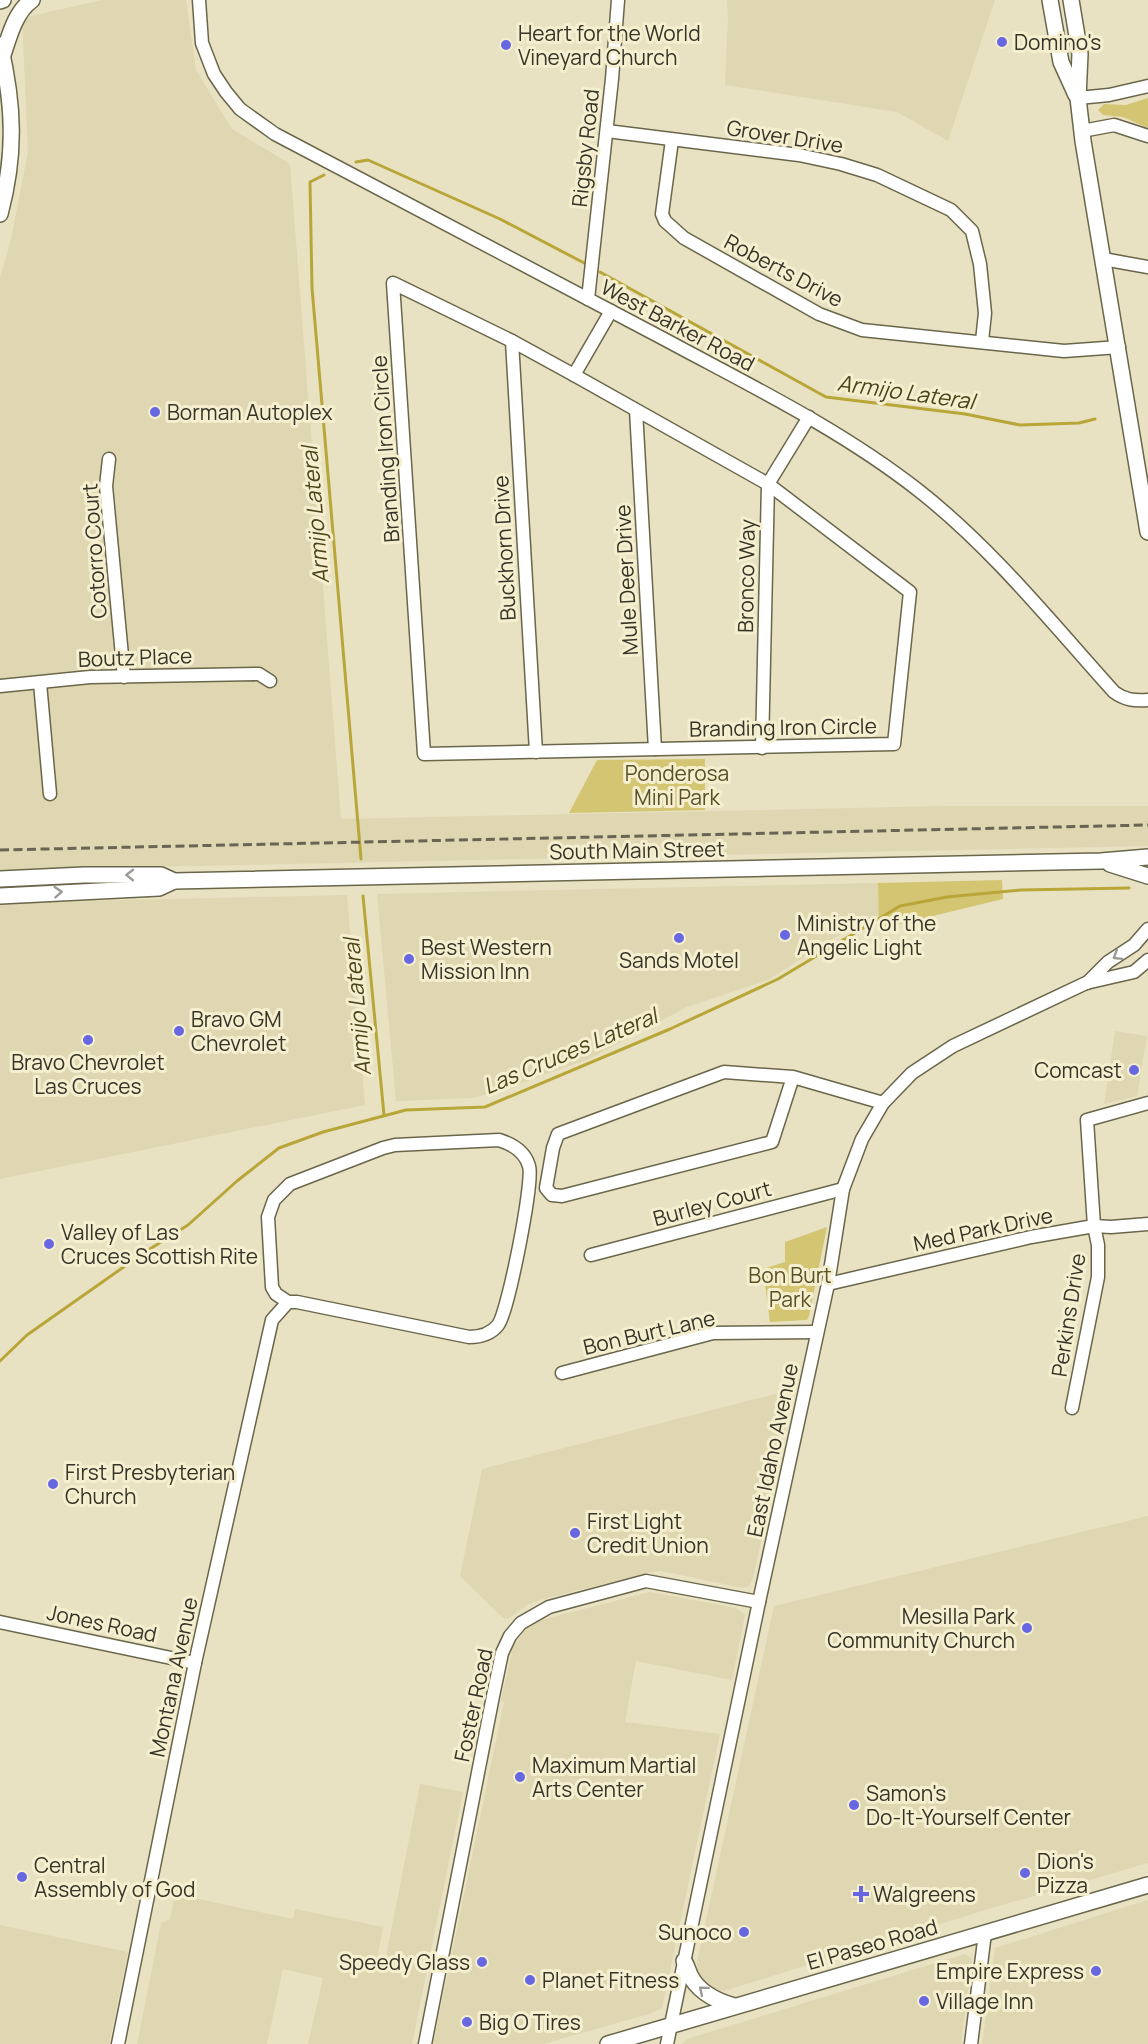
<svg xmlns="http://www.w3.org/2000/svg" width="1148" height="2044" font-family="Manrope,sans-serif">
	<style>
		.built { fill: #ded7b1 }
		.green { fill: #d4c573 }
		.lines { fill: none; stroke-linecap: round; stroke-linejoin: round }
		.stream { stroke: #b9a638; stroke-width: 3 }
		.minor-casing { stroke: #6a664a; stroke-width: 15 }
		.major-casing { stroke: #6a664a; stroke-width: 18 }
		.minor { stroke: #fff; stroke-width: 12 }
		.major { stroke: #fff; stroke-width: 15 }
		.rail { stroke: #696554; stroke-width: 3; stroke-dasharray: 9 4.5; stroke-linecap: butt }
		.oneway { stroke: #9b9a94 }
		.poi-dot { fill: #6768e1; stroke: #f5efd0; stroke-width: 2 }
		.labels { text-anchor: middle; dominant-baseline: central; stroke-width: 6; stroke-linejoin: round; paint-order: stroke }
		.poi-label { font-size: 21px; fill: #373428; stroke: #f5efd0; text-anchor: start }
		.street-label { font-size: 21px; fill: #373428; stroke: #f5efd0 }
		.park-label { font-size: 21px; fill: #595126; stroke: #f5efd0 }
		.water-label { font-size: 22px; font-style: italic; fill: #4c4418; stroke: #f5efd0 }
	</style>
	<rect width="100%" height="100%" fill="#e8e2c3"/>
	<g class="built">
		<path d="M103,0h83l10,70 36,59 58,35 51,655 604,-13h203v40l-1148,24v-592l11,-39 17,-87 -6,-134z"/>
		<path d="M727,0h268l-47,141 -51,-29 -172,-27 3,-67z"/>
		<path d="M878,883l1,33 -17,6 -21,12 -73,46 -81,27 -98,52 -96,34 -22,5 -75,3 -19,-207z"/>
		<path d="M347,895l18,210 -365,74v-276z"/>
		<path d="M1115,1031l32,5 -10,60 -33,8z"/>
		<path d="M794,1389l-41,190 -4,7 -6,2 -82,-17 -10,1 -111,28 -13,5 -19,14 -5,-1 -43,-42 22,-107z"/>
		<path d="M1148,1516v347l-166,48 -255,79 -7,1 -14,-5 -8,-11 -1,-13 77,-356z"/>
		<path d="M650,1592l86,16 9,7 -13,65 -96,-19 -11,61 95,12 -58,274 -10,5 -109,31h-110l71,-342 -3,-1 12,-54 14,-19 10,-7z"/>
		<path d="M420,1784l43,8 -51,252h-104l15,-66 -40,-9 -16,75h-130l24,-121 9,-4 5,-25 118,25 2,-10 88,18 -7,38 8,1z"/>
		<path d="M1148,1900v144h-166l13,-96z"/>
		<path d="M0,1925l128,27 -19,92h-109z"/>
		<path d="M965,1954l7,5 -11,85h-279l5,-5z"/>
	</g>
	<g class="green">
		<path d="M1148,98v30l-25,-11 -20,-2 -5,-5 6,-6 22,1z"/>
		<path d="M705,759v51l-136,3 28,-53z"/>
		<path d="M1002,880l1,19 -124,30 -1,-46z"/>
		<path d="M827,1227l-18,89 -2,4 -37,2 -7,-53 22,-7v-20z"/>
	</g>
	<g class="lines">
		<g class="stream">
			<path d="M356,162l12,-2 132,59 88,46"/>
			<path d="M324,175l-14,7 2,106 49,571"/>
			<path d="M600,272l226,125 139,17 55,11 59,-2 16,-4"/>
			<path d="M363,896l21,219"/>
			<path d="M0,1361l27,-26 118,-83 43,-27 49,-44 42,-33 44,-16 83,-22 79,-3 185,-78 108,-50 122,-73 47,-9 74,-7 108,-2"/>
		</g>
		<defs>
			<g id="minor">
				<path d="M199,0l3,43 12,31 12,18 14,17 35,25c129,69 259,137 389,205 87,47 176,90 254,151 74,58 133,132 196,202 11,8 20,9 34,8"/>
				<path d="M1078,98l31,-3 39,-9"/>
				<path d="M607,131l192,24 42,9 36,11 74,35 21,21 8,33 5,49 -3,28"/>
				<path d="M1082,131l32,-6 34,11"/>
				<path d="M672,140l-10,74 3,7 19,17 135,76 43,16 202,21 55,-4"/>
				<path d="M1103,259l45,8"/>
				<path d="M393,283l119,58 62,34 194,109 142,108 -16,152 -470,10z"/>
				<path d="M588,299l24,-220 6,-79"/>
				<path d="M512,341l24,411"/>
				<path d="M574,375l37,-64"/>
				<path d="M636,410l19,339"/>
				<path d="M109,459l-3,27 18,191"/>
				<path d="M40,683l10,111"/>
				<path d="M0,686l90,-9 169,-3 11,7"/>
				<path d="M762,748l6,-264 41,-67"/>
				<path d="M1087,983l21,-21 26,-17 14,-16"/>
				<path d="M793,1077l-21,65 -210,54 -10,-1 -6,-7 7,-40 5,-14 166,-62 69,5 90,26"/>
				<path d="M591,1255l252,-66"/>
				<path d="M828,1284l203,-47 63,-11 17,1 37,-3"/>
				<path d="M562,1373l151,-40 104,-1"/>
				<path d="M1072,1408l26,-131v-32l-4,-19 -7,-106 61,-17"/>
				<path d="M0,1622l195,41"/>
				<path d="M118,2044l77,-381 77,-343 16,-18h9l172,35c12,0 22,-3 29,-12 10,-13 36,-144 31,-159 -4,-14 -17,-22 -30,-26l-104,5 -12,3 -93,36 -16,16 -6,17 4,70 4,7 12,8"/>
				<path d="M425,2044l68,-348 9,-43 8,-17 11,-13 28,-16 97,-26 113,21"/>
				<path d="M667,2044l92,-442 69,-318 15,-95 19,-50 21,-36 29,-30 41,-27 133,-63 48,-11 14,-12"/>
				<path d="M971,2044l14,-111"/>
			</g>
			<g id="major">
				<path d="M1050,0l11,62 15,33"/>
				<path d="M1071,0l9,54 -2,44 5,43 65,391"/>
				<path d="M0,1l3,-1"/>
				<path d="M0,45c14,60 16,109 0,169"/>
				<path d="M3,55c6,-18 12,-43 29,-55"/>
				<path d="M1110,864l38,12"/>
				<path d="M0,879l84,-4h77l13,6 927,-20 47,-4"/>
				<path d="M0,896l159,-8 15,-7"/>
				<path d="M684,1961c3,5 4,9 6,14 8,17 27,26 44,31"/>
				<path d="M608,2044l540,-159"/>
			</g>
		</defs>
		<use href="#minor" class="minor-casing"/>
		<use href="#major" class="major-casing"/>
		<use href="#minor" class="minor"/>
		<use href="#major" class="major"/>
		<path class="rail" d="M0,850l1148,-25"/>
	</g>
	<defs><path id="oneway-chevron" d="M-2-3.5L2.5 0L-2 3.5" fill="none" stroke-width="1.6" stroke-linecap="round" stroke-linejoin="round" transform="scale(1.5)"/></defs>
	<g class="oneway">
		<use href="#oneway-chevron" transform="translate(130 875) rotate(-179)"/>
		<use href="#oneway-chevron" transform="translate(58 892) rotate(-4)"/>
		<use href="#oneway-chevron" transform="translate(1117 956) rotate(148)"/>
		<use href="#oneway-chevron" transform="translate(703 1990) rotate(-140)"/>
	</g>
	<g class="poi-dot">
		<circle cx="1002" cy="42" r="6"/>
		<circle cx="506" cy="45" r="6"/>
		<circle cx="155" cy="412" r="6"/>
		<circle cx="785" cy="935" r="6"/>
		<circle cx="679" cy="938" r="6"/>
		<circle cx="409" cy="959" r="6"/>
		<circle cx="179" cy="1031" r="6"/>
		<circle cx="88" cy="1040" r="6"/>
		<circle cx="1134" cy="1070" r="6"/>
		<circle cx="49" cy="1244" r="6"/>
		<circle cx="53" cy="1484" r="6"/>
		<circle cx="575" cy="1533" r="6"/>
		<circle cx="1027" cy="1628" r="6"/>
		<circle cx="520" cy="1777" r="6"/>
		<circle cx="854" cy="1805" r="6"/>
		<circle cx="1025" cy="1873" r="6"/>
		<circle cx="22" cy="1877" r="6"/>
		<path d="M858 1885h6v6h6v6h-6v6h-6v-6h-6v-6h6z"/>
		<circle cx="744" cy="1932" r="6"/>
		<circle cx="482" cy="1962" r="6"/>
		<circle cx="1096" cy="1971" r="6"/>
		<circle cx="530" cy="1980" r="6"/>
		<circle cx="924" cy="2001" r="6"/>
		<circle cx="467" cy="2022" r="6"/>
	</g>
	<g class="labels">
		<g class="poi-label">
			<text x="518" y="33">Heart for the World<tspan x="518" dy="24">Vineyard Church</tspan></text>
			<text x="1014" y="42">Domino's</text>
			<text x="167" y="412">Borman Autoplex</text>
			<text x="797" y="923">Ministry of the<tspan x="797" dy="24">Angelic Light</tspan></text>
			<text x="421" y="947">Best Western<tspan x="421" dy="24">Mission Inn</tspan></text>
			<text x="679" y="960" text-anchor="middle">Sands Motel</text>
			<text x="191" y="1019">Bravo GM<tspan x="191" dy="24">Chevrolet</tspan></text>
			<text x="88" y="1062" text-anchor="middle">Bravo Chevrolet<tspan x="88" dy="24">Las Cruces</tspan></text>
			<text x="1122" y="1070" text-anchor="end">Comcast</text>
			<text x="61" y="1232">Valley of Las<tspan x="61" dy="24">Cruces Scottish Rite</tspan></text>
			<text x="65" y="1472">First Presbyterian<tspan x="65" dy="24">Church</tspan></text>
			<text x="587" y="1521">First Light<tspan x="587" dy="24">Credit Union</tspan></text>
			<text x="1015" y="1616" text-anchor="end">Mesilla Park<tspan x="1015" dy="24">Community Church</tspan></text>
			<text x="532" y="1765">Maximum Martial<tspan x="532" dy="24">Arts Center</tspan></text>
			<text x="866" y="1793">Samon's<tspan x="866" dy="24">Do-It-Yourself Center</tspan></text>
			<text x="1037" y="1861">Dion's<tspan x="1037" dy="24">Pizza</tspan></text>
			<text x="34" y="1865">Central<tspan x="34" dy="24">Assembly of God</tspan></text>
			<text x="873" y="1894">Walgreens</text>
			<text x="732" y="1932" text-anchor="end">Sunoco</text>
			<text x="470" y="1962" text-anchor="end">Speedy Glass</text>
			<text x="1084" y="1971" text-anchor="end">Empire Express</text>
			<text x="542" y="1980">Planet Fitness</text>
			<text x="936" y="2001">Village Inn</text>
			<text x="479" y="2022">Big O Tires</text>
		</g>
		<g class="street-label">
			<text transform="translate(785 136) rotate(9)">Grover Drive</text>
			<text transform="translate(585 148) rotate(-84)">Rigsby Road</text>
			<text transform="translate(784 270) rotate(28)">Roberts Drive</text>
			<text transform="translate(678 325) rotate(28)">West Barker Road</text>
			<text transform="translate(385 449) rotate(-94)">Branding Iron Circle</text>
			<text transform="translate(504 548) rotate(-93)">Buckhorn Drive</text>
			<text transform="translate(94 551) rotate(-94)">Cotorro Court</text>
			<text transform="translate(746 576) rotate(-89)">Bronco Way</text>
			<text transform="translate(626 580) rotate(-93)">Mule Deer Drive</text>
			<text transform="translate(135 657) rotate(-2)">Boutz Place</text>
			<text transform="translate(783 727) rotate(-1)">Branding Iron Circle</text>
			<text transform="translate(637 850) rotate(-1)">South Main Street</text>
			<text transform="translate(712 1203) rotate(-15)">Burley Court</text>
			<text transform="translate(983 1229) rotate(-12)">Med Park Drive</text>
			<text transform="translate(1068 1315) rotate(-81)">Perkins Drive</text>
			<text transform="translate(649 1332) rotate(-13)">Bon Burt Lane</text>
			<text transform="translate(772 1450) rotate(-78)">East Idaho Avenue</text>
			<text transform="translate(102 1623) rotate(12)">Jones Road</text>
			<text transform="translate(173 1677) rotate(-78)">Montana Avenue</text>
			<text transform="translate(473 1705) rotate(-78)">Foster Road</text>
			<text transform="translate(872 1944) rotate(-16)">El Paseo Road</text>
		</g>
		<g class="park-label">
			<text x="677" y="773">Ponderosa<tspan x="677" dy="24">Mini Park</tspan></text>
			<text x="790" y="1275">Bon Burt<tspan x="790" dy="24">Park</tspan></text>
		</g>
		<g class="water-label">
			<text transform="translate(906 392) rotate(8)">Armijo Lateral</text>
			<text transform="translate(315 515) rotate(-95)">Armijo Lateral</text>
			<text transform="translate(357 1007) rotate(-95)">Armijo Lateral</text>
			<text transform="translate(570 1051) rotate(-23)">Las Cruces Lateral</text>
		</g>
	</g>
</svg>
